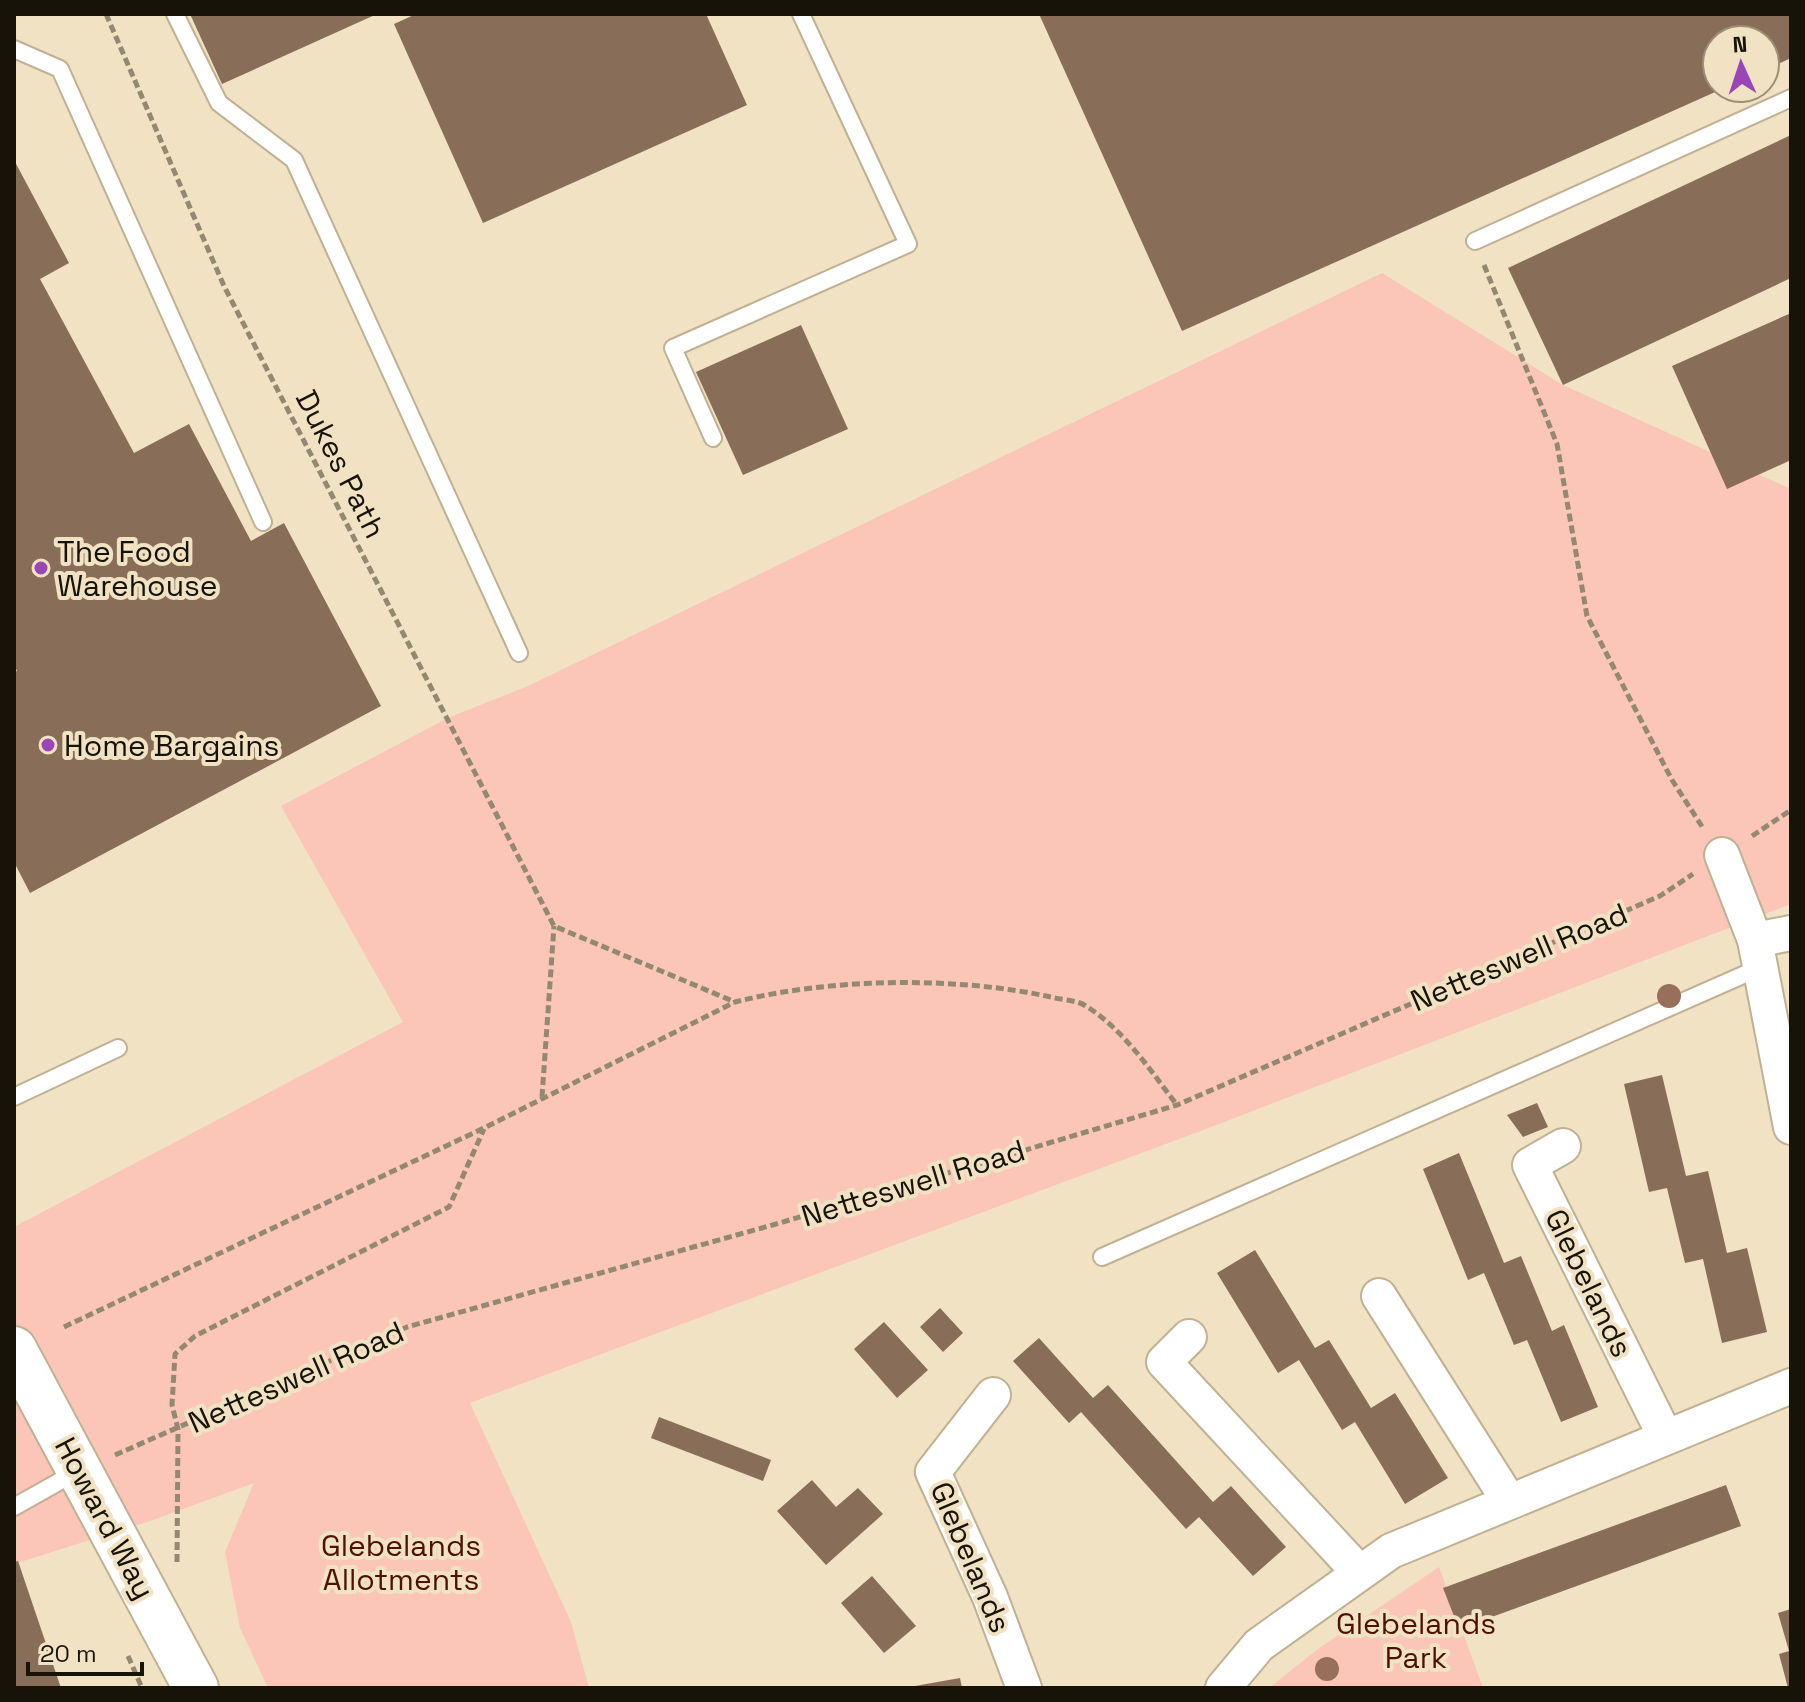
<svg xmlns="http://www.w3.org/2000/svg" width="1805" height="1702" font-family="'Space Grotesk',sans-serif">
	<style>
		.green { fill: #fbc5b7 }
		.building { fill: #886e59 }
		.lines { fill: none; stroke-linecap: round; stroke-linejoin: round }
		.lane-casing { stroke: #bfb193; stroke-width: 20 }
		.street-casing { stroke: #bfb193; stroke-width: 38 }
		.secondary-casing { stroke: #bfb193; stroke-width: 48 }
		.path { stroke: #938972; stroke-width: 5; stroke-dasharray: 8 4; stroke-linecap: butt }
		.lane { stroke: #fff; stroke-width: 16 }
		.street { stroke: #fff; stroke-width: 34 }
		.secondary { stroke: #fff; stroke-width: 44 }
		.tree { fill: #986f5a }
		.poi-dot { fill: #9947b7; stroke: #f0e2c2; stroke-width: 3 }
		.labels { text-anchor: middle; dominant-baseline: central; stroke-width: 8; stroke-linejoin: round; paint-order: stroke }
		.street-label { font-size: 30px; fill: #181308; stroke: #f0e2c2 }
		.poi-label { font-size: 30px; fill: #181308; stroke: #f0e2c2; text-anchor: start }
		.park-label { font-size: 30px; fill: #501104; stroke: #f0e2c2 }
	</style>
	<rect width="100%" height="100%" fill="#f0e2c2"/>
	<g class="green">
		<path d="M1382,273l181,112 228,104v415l-593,228 -728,271 101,219 18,66h-321l-28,-60 -15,-76 29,-69 -104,38 -136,43v-337l389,-205 -122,-216 169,-89 76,-30z"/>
		<path d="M1439,1567l44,121h-214l49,-39z"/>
	</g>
	<g class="building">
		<path d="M190,14h187l-155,70z"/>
		<path d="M416,14h290l41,91 -264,118 -89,-199z"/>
		<path d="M1039,14h752v44l-26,12v-30h-48v48h7l-542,243z"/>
		<path d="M1791,135v143l-228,107 -55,-117z"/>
		<path d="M14,160l55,103 -29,16 94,174 55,-29 62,117 33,-18 97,183 -351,187 -16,-31v-190l3,-1 -3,-6z"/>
		<path d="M1791,313v147l-64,29 -55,-123z"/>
		<path d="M801,325l47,104 -105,46 -47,-103z"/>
		<path d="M1662,1075l24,101 22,-5 19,82 20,-5 20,84 -45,11 -19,-84 -18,4 -18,-75 -18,4 -25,-108z"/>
		<path d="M1537,1103l11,24 -25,10 -16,-22z"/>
		<path d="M1459,1153l45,110 17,-7 31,75 12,-6 34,82 -37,15 -34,-82 -13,5 -30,-72 -16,7 -45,-111z"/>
		<path d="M1255,1250l60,98 14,-8 42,68 24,-15 53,85 -43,26 -50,-82 -13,8 -43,-70 -21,13 -61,-100z"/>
		<path d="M940,1308l23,25 -20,19 -23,-25z"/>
		<path d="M884,1322l44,48 -31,28 -43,-49z"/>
		<path d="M1039,1338l54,60 15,-13 105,117 18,-16 55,61 -33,29 -54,-59 -13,12 -105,-117 -12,11 -56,-62z"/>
		<path d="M659,1417l112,43 -8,21 -112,-43z"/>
		<path d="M812,1480l24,27 22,-19 25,26 -57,51 -49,-54z"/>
		<path d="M1726,1485l15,41 -282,103 -16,-41z"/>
		<path d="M18,1561l43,127h-47v-126z"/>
		<path d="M872,1576l44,50 -32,27 -43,-50z"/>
		<path d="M1791,1609v79h-3l-9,-34 10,-3 -11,-38z"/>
		<path d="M960,1678l2,10h-47v-2z"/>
	</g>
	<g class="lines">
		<defs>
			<g id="lane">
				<path d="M175,14l44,89 75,57 225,493"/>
				<path d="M14,49l46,20 203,453"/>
				<path d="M1475,241l316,-143"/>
				<path d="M713,438l-40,-90 235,-104 -107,-230"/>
				<path d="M14,1097l104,-49"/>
				<path d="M1102,1257l657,-289"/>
				<path d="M14,1507l64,-36"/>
			</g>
			<g id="street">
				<path d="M1722,855l33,85 36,187"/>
				<path d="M1755,940l36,-7"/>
				<path d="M1563,1146l-33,19 135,271"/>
				<path d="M1379,1296l130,205"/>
				<path d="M1189,1337l-25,25 194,209"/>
				<path d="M993,1395l-60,77 57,125 34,91"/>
				<path d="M1223,1688l36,-43 132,-94 400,-165"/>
			</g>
			<path id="secondary" d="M14,1349l182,339"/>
		</defs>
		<use href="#lane" class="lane-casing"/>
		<use href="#street" class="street-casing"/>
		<use href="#secondary" class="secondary-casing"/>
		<g class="path">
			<path d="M106,14l118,272 330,640 181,76"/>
			<path d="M1484,265l73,179 30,172 85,164 31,48"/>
			<path d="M1752,836l39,-26"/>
			<path d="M542,1097l12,-171"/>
			<path d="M64,1327l420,-199 251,-126c95,-24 219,-26 316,-5 11,3 26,3 35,9 38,24 64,64 91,99"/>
			<path d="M115,1455l292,-128 369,-103 401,-119 483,-209 33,-22"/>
			<path d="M177,1562l1,-133 -6,-24 3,-51 20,-18 254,-129 35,-78"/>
			<path d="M128,1656l14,32"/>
		</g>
		<use href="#lane" class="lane"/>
		<use href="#street" class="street"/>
		<use href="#secondary" class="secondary"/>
	</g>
	<g class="tree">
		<circle cx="1669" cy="996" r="12"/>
		<circle cx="1327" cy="1669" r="12"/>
	</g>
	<g class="poi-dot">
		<circle cx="41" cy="568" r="8"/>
		<circle cx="48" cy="745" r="8"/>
	</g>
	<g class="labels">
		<g class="street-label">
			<text transform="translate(341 464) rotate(63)">Dukes Path</text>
			<text transform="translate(1519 957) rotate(-23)">Netteswell Road</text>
			<text transform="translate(913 1183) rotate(-17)">Netteswell Road</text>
			<text transform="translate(1589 1283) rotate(64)">Glebelands</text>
			<text transform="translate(296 1377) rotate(-24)">Netteswell Road</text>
			<text transform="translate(105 1518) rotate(62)">Howard Way</text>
			<text transform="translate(971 1557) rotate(67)">Glebelands</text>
		</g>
		<g class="poi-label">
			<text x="57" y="551">The Food<tspan x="57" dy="34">Warehouse</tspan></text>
			<text x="64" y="745">Home Bargains</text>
		</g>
		<g class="park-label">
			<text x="401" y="1545">Glebelands<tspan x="401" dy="34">Allotments</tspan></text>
			<text x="1416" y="1623">Glebelands<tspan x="1416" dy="34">Park</tspan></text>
		</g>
	</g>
	<rect width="1805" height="1702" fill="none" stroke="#181308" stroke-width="32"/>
	<g transform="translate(1741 64) rotate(357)"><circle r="38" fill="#f0e2c2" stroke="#9a8f78" stroke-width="2"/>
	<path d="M0-6L14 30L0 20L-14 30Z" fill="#9947b7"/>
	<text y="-12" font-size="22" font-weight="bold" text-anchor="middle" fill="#181308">N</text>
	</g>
	<path d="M28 1662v12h114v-12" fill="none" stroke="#181308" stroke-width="4"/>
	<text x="40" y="1662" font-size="24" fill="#181308" stroke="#f0e2c2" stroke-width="6" paint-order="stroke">20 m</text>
</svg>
